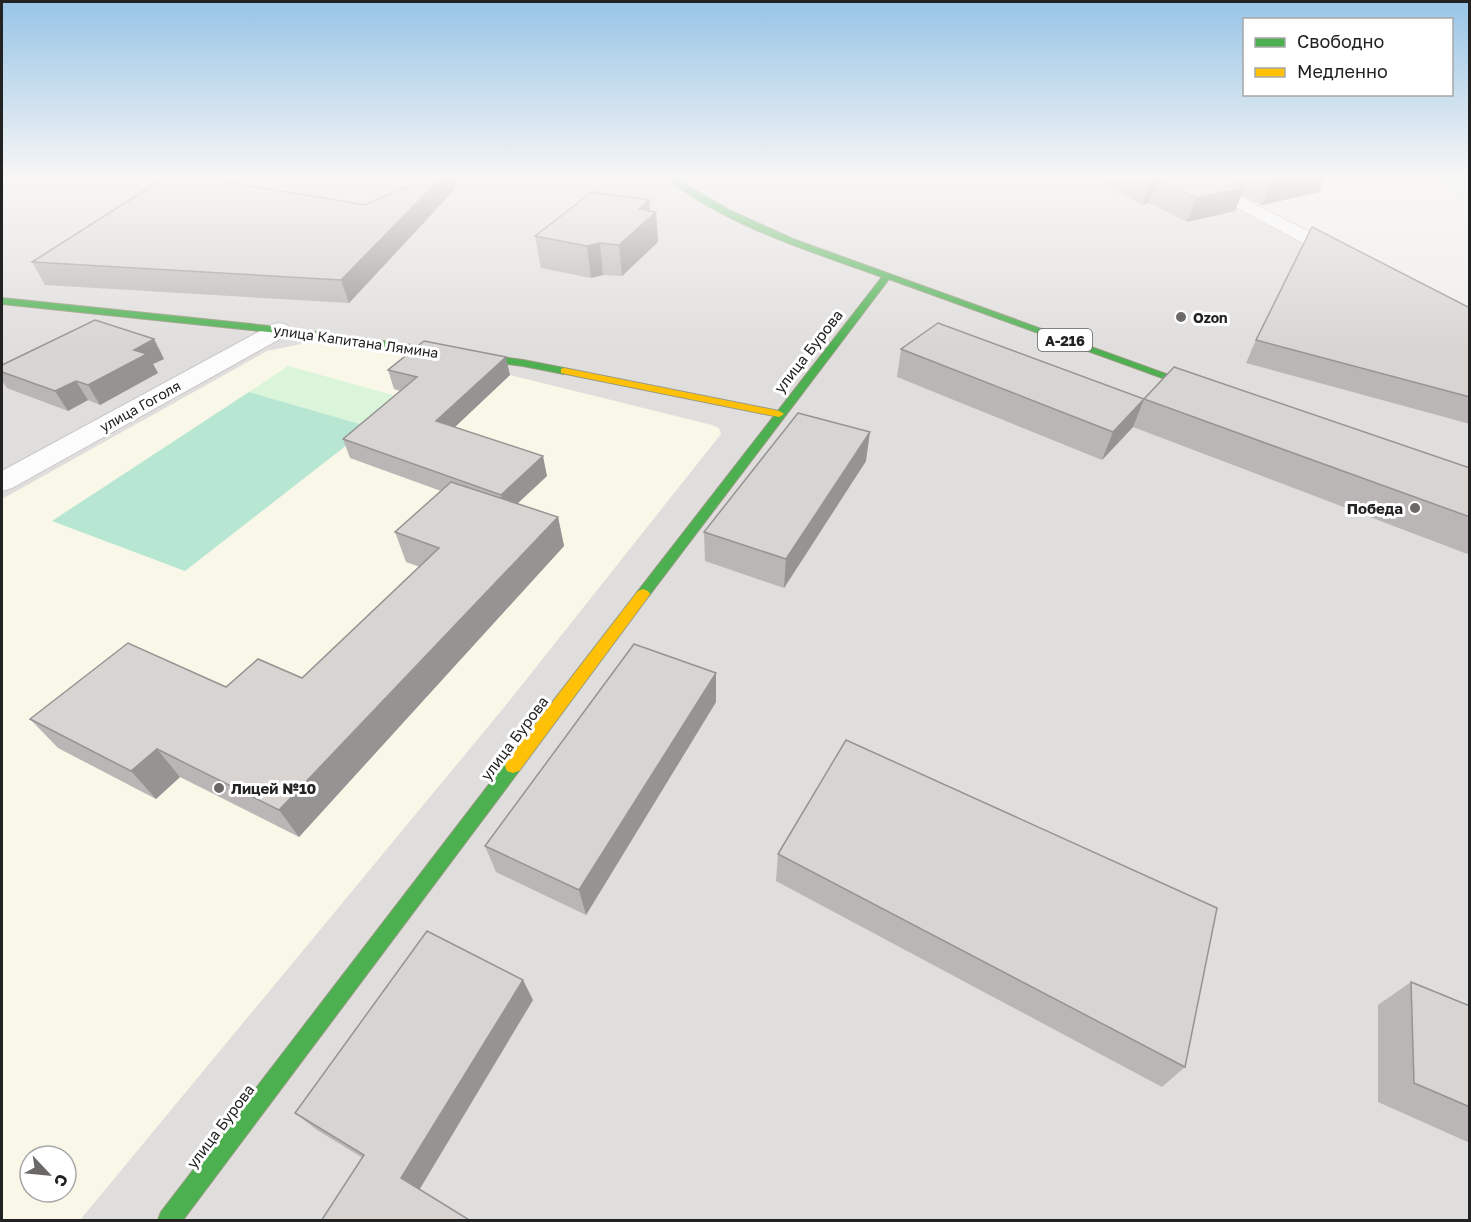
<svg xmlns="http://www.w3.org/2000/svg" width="1471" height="1222" font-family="'Golos Text',sans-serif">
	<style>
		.residential { fill: #dfdedc; fill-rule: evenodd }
		.education { fill: #f8f7e8; fill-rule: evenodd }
		.park { fill: #daf5da }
		.pitch { fill: #b7e6d2 }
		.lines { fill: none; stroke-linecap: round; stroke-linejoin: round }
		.street-casing { stroke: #c9c8c7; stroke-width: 2 }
		.fast-casing { stroke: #999a82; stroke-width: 2 }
		.slow-casing { stroke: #999a82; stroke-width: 2 }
		.street { fill: #fdfcfc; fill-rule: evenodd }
		.fast { fill: #4caf50; fill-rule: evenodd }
		.slow { fill: #ffc107; fill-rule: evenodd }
		.wall { fill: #b9b6b5 }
		.shaded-wall { fill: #969493 }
		.building { fill: #d7d4d2; stroke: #969493; stroke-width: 1.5 }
		.poi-dot { fill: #6a6968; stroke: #fff; stroke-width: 2 }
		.labels { text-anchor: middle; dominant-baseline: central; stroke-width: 6; stroke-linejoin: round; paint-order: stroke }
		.far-poi-label { font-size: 14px; font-weight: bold; fill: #222; stroke: #fff; text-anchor: start }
		.shield { fill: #fff; stroke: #646464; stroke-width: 1.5 }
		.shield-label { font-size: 14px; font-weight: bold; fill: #222 }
		.far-street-label { font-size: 14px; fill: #222; stroke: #fff }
		.street-label { font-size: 15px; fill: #222; stroke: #fff }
		.poi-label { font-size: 15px; font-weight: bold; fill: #222; stroke: #fff; text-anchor: end }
	</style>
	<rect width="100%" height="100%" fill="#f0eeeb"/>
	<path class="residential" d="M2,178h1187l280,136v906h-1467zM30,1156h36v36h-36z"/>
	<path class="education" d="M315,341l116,17 79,17 202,50 7,3 2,6 -215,271 -426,515h-78v-721l265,-148zM30,1156h36v36h-36z"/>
	<g class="park">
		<path d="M1435,178h34v28z"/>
		<path d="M288,366l119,33 -37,28 -121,-35z"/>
	</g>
	<path class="pitch" d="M249,392l121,35 -185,144 -133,-50z"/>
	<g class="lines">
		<defs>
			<g id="street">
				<path d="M1181,178h22l150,76 3,4 -3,4h-14z"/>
				<path d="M279,323l8,2 3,5 -3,5 -275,153 -10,3v-20l269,-146z"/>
			</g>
			<g id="fast">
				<path d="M666,178h9l54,32 64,29 420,152 -5,3 -4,-1 -315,-114 -241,318h-10l-2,-3 2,-3 244,-314c-72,-26 -155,-51 -216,-99z"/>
				<path d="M2,298l277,29 244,33 41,8 5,3 -5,3 -41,-8 -244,-33 -277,-29z"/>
				<path d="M513,759l6,2 2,5 -2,5 -336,449h-25l3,-8 346,-451z"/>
			</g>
			<g id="slow">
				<path d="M564,368l215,43 5,3 -5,3 -218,-44v-4z"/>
				<path d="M643,589l5,2 2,3 -2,3 -129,174 -6,2 -6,-2 -2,-5 2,-5 131,-170z"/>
			</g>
		</defs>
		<use href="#street" class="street-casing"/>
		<use href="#fast" class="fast-casing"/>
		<use href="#slow" class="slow-casing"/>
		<use href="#street" class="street"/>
		<use href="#fast" class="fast"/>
		<use href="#slow" class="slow"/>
	</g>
	<g class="wall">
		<path d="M426,178h28l2,10 -107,115 -304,-18 -13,-23 333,-57z"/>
		<path d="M1092,178h233l-6,14 -57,13 -21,-10 -6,16 -48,11 -38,-19 -6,2z"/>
		<path d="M649,211l7,1 2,30 -36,34 -19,-1 -12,3 -50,-10 -6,-32z"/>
		<path d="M1470,308v116l-224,-61 10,-23z"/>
		<path d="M154,339l10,20 -11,5 5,9 -58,32 -12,-5 -20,11 -61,-23 -5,-7v-16z"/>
		<path d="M901,349l243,50 326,69v87l-337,-128 -31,33 -205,-83z"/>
		<path d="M388,370l122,5 -55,52 92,49 -30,28 41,13 6,29 -265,291 -119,-60 -24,22 -98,-51 -28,-29 196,-32 76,-9 118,-111 -14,-5 -11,-30 46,-41 -91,-33 -7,-19 57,-48 -6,-2z"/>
		<path d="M866,461l-82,127 -79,-27 -1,-29z"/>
		<path d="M716,673v29l-130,213 -90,-43 -11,-26z"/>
		<path d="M778,854l407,213 -23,20 -386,-206z"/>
		<path d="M1411,982l59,24v137l-92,-41v-97z"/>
		<path d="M533,1000l-170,158 -46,-28 -22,-17z"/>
	</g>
	<g class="shaded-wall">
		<path d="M441,178h13l2,10 -107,115 -8,-23z"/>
		<path d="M1287,178h38l-6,14 -57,13 10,-23z"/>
		<path d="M1157,180l-8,23 -6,2 7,-24z"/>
		<path d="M1244,188l-9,23 -48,11 9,-24z"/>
		<path d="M649,200l1,17 6,-5 2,30 -36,34 -3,-31 20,-36z"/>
		<path d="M600,243l3,32 -12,3 -4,-32z"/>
		<path d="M154,339l10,20 -11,5 5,9 -58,32 -12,-20 46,-35z"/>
		<path d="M506,357l4,18 -69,65 -5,-19z"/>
		<path d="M76,381l12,19 -20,11 -13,-20z"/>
		<path d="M1144,399l-11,28 -31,33 11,-28z"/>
		<path d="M870,432l-4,29 -82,127 2,-29z"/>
		<path d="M543,456l4,20 -41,38 -5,-19z"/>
		<path d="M558,517l6,29 -265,291 -20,-27z"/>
		<path d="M716,673v29l-130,213 -7,-25z"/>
		<path d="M157,749l23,28 -24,22 -25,-28z"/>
		<path d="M523,980l10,20 -115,192 -17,-14z"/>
	</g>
	<g class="building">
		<path d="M164,178h38l163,27 61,-27h15l-100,102 -309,-18z"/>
		<path d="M1144,178h81l19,10 -48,10 -39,-18 -7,1z"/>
		<path d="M1265,178h22l-15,4z"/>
		<path d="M592,192l57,8 -10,9 17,3 -37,33 -19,-2 -13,3 -52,-10z"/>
		<path d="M1312,227l158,81v89l-214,-57z"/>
		<path d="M95,320l59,19 -20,11 13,4 -59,31 -12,-4 -21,10 -53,-19v-7z"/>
		<path d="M938,323l206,76 -31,33 -212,-83z"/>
		<path d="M424,341l82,16 -70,64 107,35 -42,39 -158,-56 74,-62 -29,-7z"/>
		<path d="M1174,367l296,101v49l-326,-118z"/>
		<path d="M798,413l72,19 -84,127 -82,-27z"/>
		<path d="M451,482l107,35 -279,293 -122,-61 -26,22 -101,-52 98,-76 98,44 32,-28 44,19 137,-130 -44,-16z"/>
		<path d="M634,644l82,29 -137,217 -94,-44z"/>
		<path d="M846,740l371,168 -32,159 -407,-213z"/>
		<path d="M427,931l96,49 -122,198 70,43h-150l43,-66 -69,-42z"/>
		<path d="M1411,982l59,24v101l-56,-24z"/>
	</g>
	<linearGradient id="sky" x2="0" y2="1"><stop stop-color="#97c4e6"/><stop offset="0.51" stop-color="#f8f7f6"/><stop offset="1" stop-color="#f8f7f6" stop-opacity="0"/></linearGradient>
	<rect width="1471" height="349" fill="url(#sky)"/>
	<g class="poi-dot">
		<circle cx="1181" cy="317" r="6"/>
		<circle cx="1415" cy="508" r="6"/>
		<circle cx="219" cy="788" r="6"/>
	</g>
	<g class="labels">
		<g class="far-poi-label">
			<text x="1193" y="317">Ozon</text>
		</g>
		<rect class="shield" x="1038" y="329" width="54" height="22" rx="4.5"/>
		<g class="shield-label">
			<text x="1065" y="340">А-216</text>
		</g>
		<g class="far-street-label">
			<text transform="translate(356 341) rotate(8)">улица Капитана Лямина</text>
			<text transform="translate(140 406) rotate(-29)">улица Гоголя</text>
		</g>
		<g class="street-label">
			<text transform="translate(808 351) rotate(-52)">улица Бурова</text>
			<text transform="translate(514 738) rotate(-53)">улица Бурова</text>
			<text transform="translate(220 1126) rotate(-53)">улица Бурова</text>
		</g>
		<g class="poi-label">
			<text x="1403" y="508">Победа</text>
			<text x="231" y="788" text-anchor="start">Лицей №10</text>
		</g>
	</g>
	<rect width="1471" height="1222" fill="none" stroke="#222222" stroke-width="6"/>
	<rect x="1243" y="18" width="210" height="78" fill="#ffffff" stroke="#a7a7a7" stroke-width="1.5"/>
	<rect x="1255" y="38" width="30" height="9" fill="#4caf50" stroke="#a7a7a7" stroke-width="1.5"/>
	<text x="1297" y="48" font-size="18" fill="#222222">Свободно</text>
	<rect x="1255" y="68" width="30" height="9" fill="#ffc107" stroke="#a7a7a7" stroke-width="1.5"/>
	<text x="1297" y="78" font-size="18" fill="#222222">Медленно</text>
	<g transform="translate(48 1174) rotate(116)"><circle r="28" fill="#ffffff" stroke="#a7a7a7" stroke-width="1.5"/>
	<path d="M0-4.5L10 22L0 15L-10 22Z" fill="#6a6968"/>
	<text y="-9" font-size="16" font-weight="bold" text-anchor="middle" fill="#222222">С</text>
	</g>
</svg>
